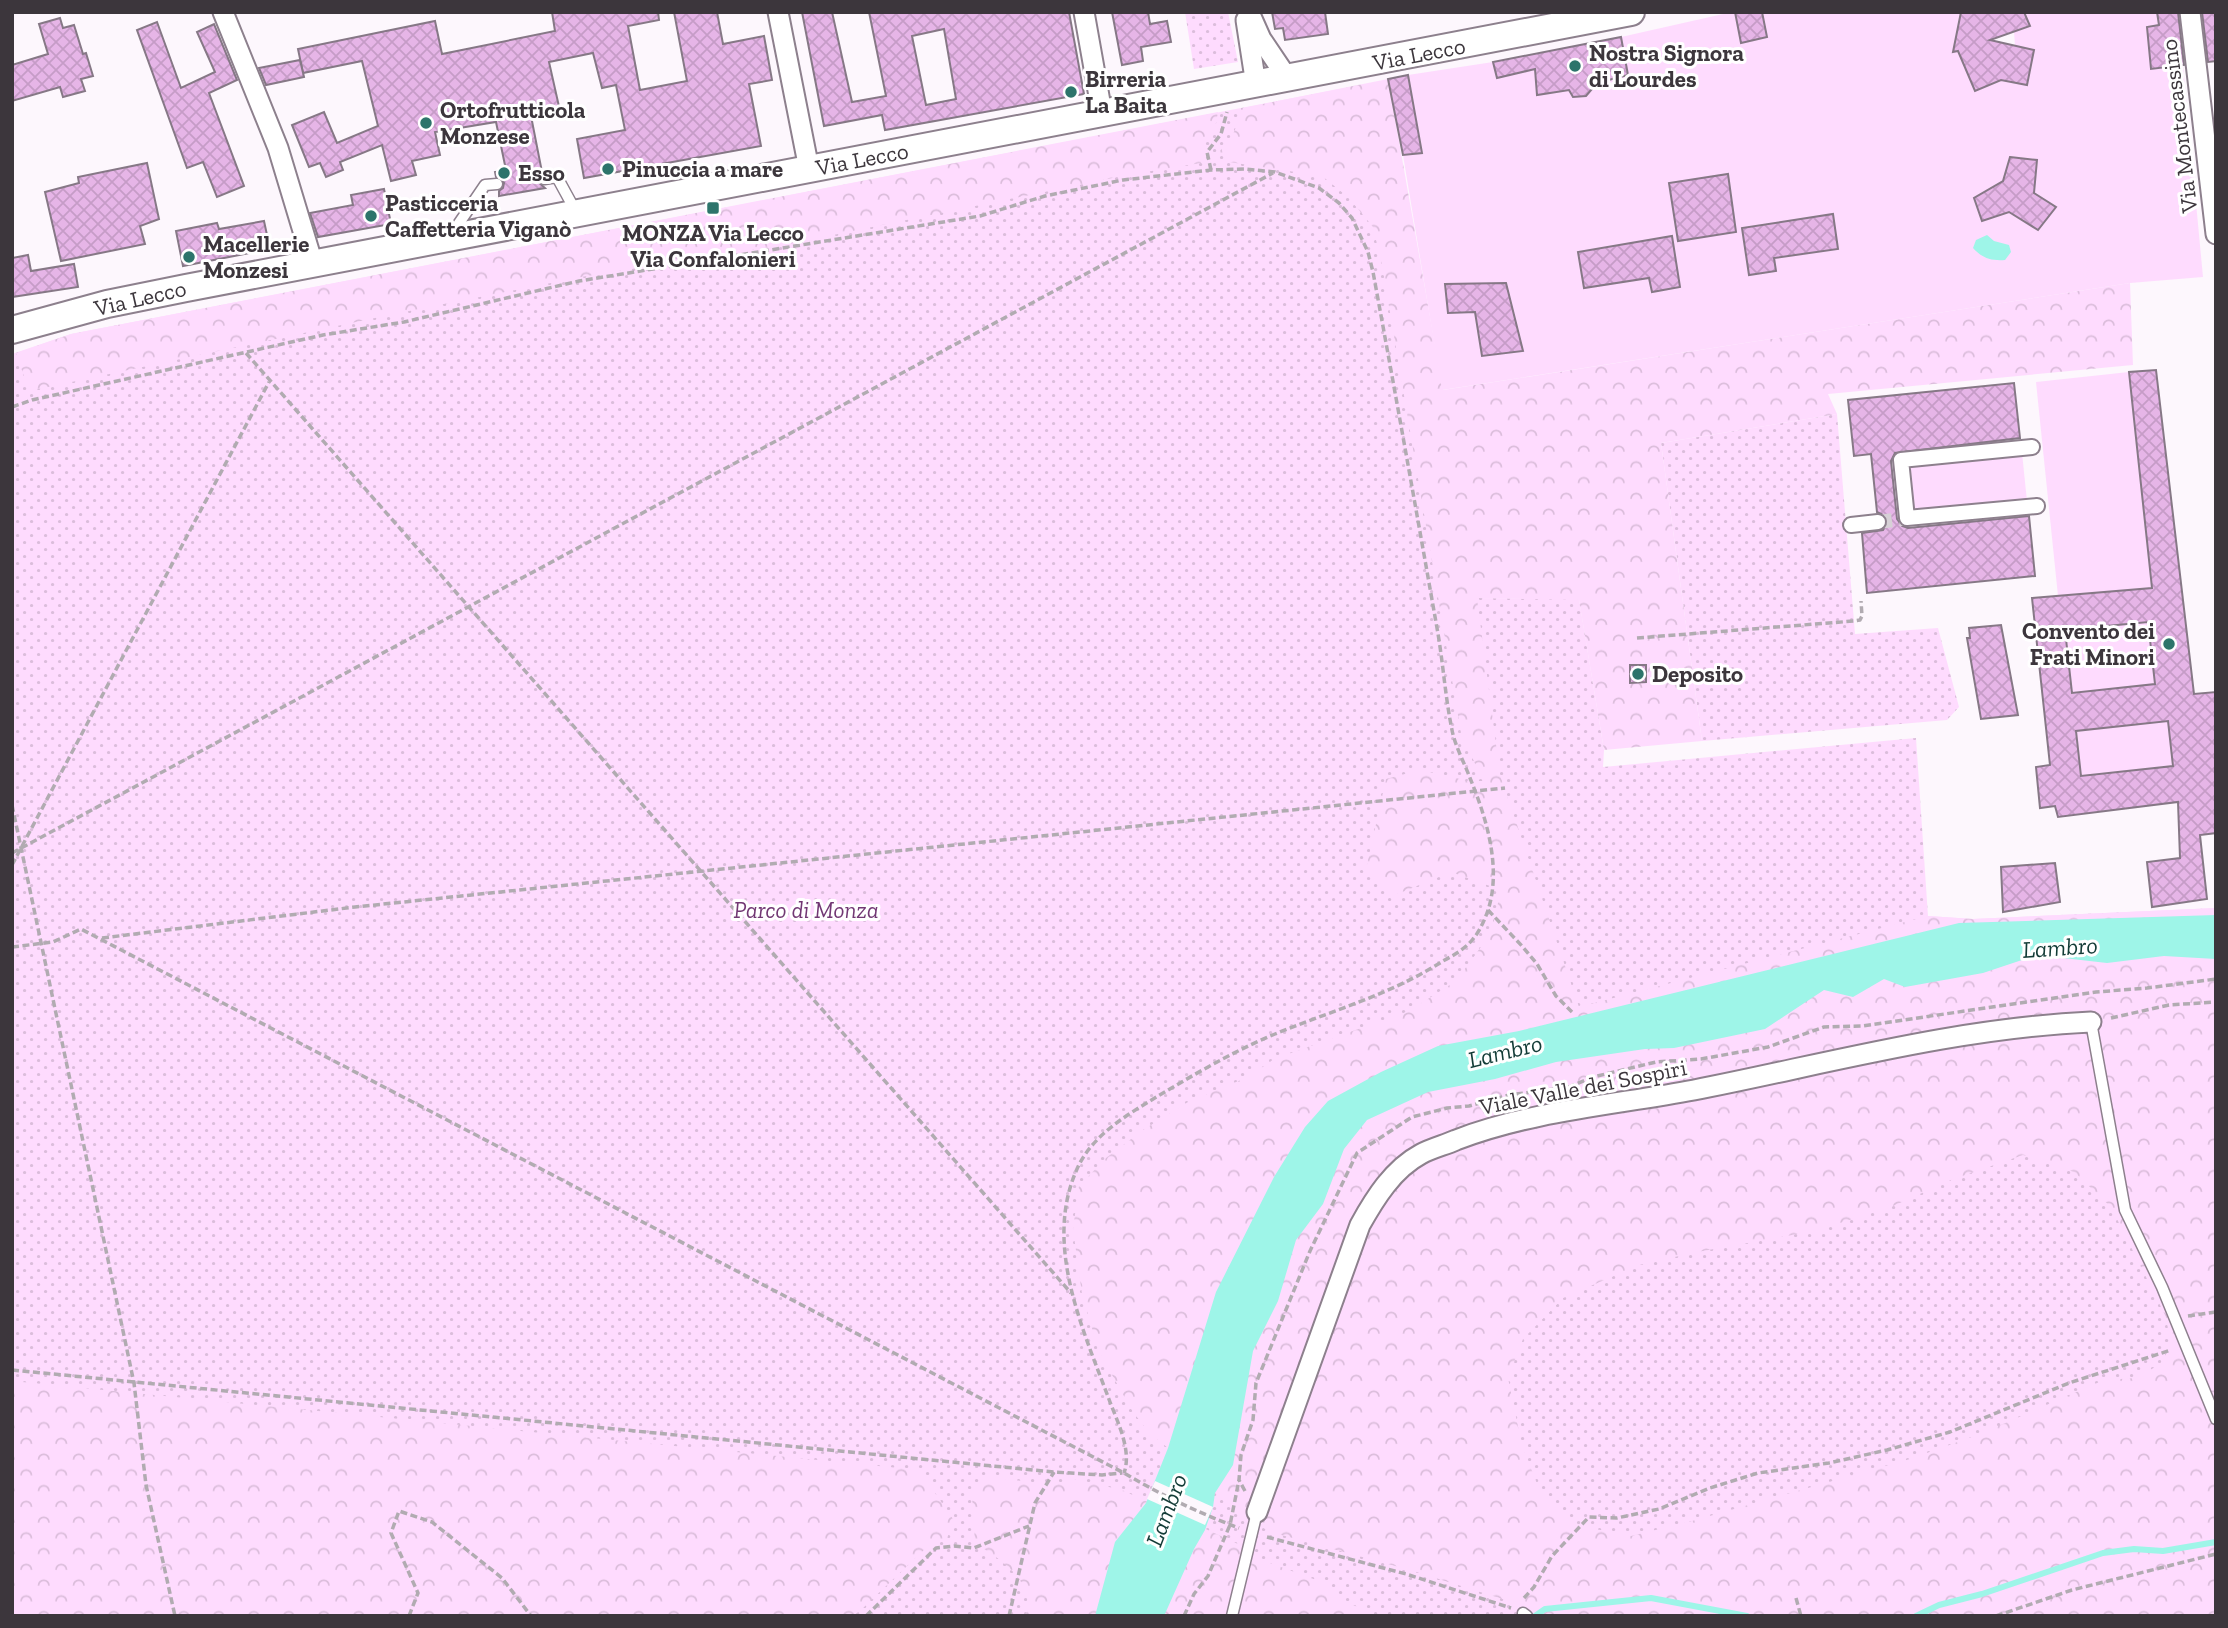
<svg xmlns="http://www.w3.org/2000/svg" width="2228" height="1628" font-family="'Zilla Slab',serif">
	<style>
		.grass { fill: url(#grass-dots) }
		.forest { fill: url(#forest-crowns); fill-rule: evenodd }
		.garden { fill: #fedbfe; fill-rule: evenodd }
		.water { fill: #9ef5e8 }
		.pier { fill: #fdf7fd }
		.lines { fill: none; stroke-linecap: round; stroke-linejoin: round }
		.stream { stroke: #9ef5e8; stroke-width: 6 }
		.building { fill: url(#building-cross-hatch); stroke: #867886; stroke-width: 2; fill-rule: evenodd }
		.pedestrian-tunnel { stroke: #d6d0d6; stroke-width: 14; stroke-dasharray: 14 7; stroke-linecap: butt }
		.service-casing { stroke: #8d808d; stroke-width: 13 }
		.pedestrian-casing { stroke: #8d808d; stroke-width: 18 }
		.minor-casing { stroke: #8d808d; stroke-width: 23 }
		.secondary-casing { stroke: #8d808d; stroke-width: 30 }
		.path { stroke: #b1abb1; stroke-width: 3.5; stroke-dasharray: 7 3.5; stroke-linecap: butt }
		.service { stroke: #fff; stroke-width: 10 }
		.pedestrian { stroke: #fff; stroke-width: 14 }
		.minor { stroke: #fff; stroke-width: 19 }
		.secondary { stroke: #fff; stroke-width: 26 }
		.poi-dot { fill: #2d746b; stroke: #fff; stroke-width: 2.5 }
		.labels { text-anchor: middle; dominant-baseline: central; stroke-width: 6; stroke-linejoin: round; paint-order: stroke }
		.poi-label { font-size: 23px; font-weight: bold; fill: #3c363c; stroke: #fff; text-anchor: start }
		.street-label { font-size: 23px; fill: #3c363c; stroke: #fff }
		.park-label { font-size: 23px; font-style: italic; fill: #723874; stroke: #fff }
		.water-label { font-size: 24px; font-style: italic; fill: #133c37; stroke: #fff }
	</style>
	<defs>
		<pattern id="grass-dots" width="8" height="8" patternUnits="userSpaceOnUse" patternTransform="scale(1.75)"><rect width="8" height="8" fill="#fedbfe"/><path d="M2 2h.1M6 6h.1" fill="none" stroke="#dbbddb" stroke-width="1.8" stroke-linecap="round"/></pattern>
		<pattern id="forest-crowns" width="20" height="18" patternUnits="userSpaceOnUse" patternTransform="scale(1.75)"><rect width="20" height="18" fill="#fedbfe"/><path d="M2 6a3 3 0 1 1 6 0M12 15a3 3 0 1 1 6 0" fill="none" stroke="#dbbddb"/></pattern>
		<pattern id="building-cross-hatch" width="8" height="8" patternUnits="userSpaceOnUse" patternTransform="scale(1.75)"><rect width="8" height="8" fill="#e6b5e7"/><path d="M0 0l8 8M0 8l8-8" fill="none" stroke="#c69cc7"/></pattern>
	</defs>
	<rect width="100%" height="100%" fill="#fdf7fd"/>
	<g class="grass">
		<path d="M1185,12h43l10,50 -44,7z"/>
		<path d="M1350,87l127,511 102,1 25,151 -1,17 313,-29 12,178 45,3 243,-11v708h-2204v-1262l59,-20z"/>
		<path d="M1837,414l18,220 83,-6 21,79 -12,13 -245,21 -41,-298z"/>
	</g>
	<g class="forest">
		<path d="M1388,79l55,311 687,-107 3,82 -305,29 9,20 -176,29 41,298 -98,9 -25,-150 -102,-2 23,177 79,232 349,-91 45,3 243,-11v708h-685l-22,-15 -99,-31 -136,-37 -15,-7 -44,-33 -47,-45 -18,-14 -17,-22 -34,-60 -17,-58 -9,-65 6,-43 27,-28 37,-28 45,-28 60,-25 26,-18 135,-48 47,-30 35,-48 10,-43 -50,-18 -56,23 -29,-26 20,-90 34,-9 49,11h14l-22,-48 -79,-468 -9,-38 -25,-30 -26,-21 -93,-14v-7h-12l17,-23 9,-24zM2023,1155l51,17 37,35 55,110 5,29 -11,18 -23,14 -33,2 -124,54 -70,25 -218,62 -61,15 -56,-11 -33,-29 -20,-50 -14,-68 15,-39 40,-41 76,-33 58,-13 118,-21 78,-25 58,-26z"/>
		<path d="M1218,112l-3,16 -11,16 -3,19 -74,12 -338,69 -208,33 -187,37 -365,77 -13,-38 55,-19z"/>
		<path d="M12,1381l907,89 34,49 -6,20 -20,8 -65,62 -9,7h-841z"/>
		<path d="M988,1477l68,8 14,-7 52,12 116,54 29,18 52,19 16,17 28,11 3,7h-340c10,-36 -27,-57 -51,-73l-3,-46z"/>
	</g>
	<g class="garden">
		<path d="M1732,12h3l6,30 21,-30h199c-6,34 1,49 14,79l26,-11 26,5 7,-34 -19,-5 -1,-15 16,-5 -6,-14h133l2,13 -12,2 4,42 32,-4 20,212 -73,6 -688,107 -39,-235 19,-2 -14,-78 85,-13 4,16 38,-9 3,26 31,-5 4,7 29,-38 4,22 22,-6 -7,-38zM2010,157l27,3 -3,33 22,14 -47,5 -27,9 -8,-23 29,-17zM1728,175l8,57 -58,8 -9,-57zM1833,214l5,35 -64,9 2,13 -27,4 -7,-47zM1672,236l8,51 -28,5 -3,-14 -64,10 -7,-36zM1506,283l17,67 -40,5 -8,-43 -30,-28z"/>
		<path d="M2129,372l23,216 -94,8 -22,-214z"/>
		<path d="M2021,443l7,68 -126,13 -7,-68z"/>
		<path d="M2148,622l7,62 -83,9 -7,-63z"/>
		<path d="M2168,721l5,45 -92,10 -5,-45z"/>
	</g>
	<g class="water">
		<path d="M1987,235l7,6 15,4 2,7 -6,8c-14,1 -23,-2 -32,-12l3,-8z"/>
		<path d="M2216,915v44l-52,-3 -57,7 -70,-8 -54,18 -78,14 -21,-8 -31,18 -29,-7 -59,39 -91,19 -29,1 -89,13 -61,17 -67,13 -61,28 -23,29 -21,55 -27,36 -18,61 -25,50 -20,114 -18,28 -2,14 -8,23 -11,19 -30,67h-69l20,-74 31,-39 22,-55 48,-156 58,-115 31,-50 23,-26 53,-29 57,-26 81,-15 440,-108z"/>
	</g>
	<path class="pier" d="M1155,1481l58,26 -8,18 -58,-26z"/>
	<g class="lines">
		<g class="stream">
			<path d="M1535,1616l10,-7 106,-11 96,18"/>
			<path d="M1916,1616l23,-11 43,-11 121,-41 31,-4 29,2 53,-9"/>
		</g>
	</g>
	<g class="building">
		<path d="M552,12h106l1,8 -31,6 12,64 47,-9 -13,-69h43l6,32 41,-8 8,44 -23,4 12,62 -177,32 -7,-39 48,-9 -9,-45 -14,3 -9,-35 -44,9 11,49 -29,5 11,56 -5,4v5l8,7 -46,8v-5l4,-3 1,-5 -3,-5 -5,-1 -1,-5 11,-2 -10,-48 -61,10 5,23 -28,6 4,14 -25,6 -9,-36 -42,17 3,8 -17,7 -6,-14 -11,4 -17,-42 32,-13 13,31 41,-17 -16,-65 -59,12 -5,-24 137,-28 7,33 113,-23z"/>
		<path d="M802,12h30l20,90 34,-6 -17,-84h200l15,82 -199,36 -3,-15 -58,11zM944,29l12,70 -30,6 -14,-69z"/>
		<path d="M1112,12h36l2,12 17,-3 4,21 -30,5 2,14 -21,4z"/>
		<path d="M1272,12h53l3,22 -43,6 -2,-12 -8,1z"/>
		<path d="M1735,12h27l5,25 -26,6z"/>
		<path d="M1961,12h63l6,14 -40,14 44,10 -7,35 -26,-5 -26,11 -17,-40 -5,1z"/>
		<path d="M2157,12h21l6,53 -33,4 -4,-42 12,-2z"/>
		<path d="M2202,12h14v49l-8,1z"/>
		<path d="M60,18l3,10 11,-3 9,29 3,-1 7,23 -12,3 4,12 -22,6 -3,-10 -48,14v-36l36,-11 -9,-30z"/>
		<path d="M157,22l24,66 34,-16 -18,-40 17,-8 23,56 -28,13 35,93 -27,11 -14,-35 -16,6 -50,-138z"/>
		<path d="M1621,37l7,38 -31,8 -11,13 -13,1 -4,-7 -32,5 -2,-26 -38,9 -4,-16z"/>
		<path d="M300,60l4,17 -38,8 -7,-17z"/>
		<path d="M1408,75l14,78 -19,2 -15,-76z"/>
		<path d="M2010,157l27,3 -3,33 22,14 -18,23 -29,-18 -27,9 -8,-23 29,-17z"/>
		<path d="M147,163l12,56 -19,7 5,18 -84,17 -16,-69 34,-9 -1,-6z"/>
		<path d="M1728,174l8,58 -58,9 -9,-58z"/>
		<path d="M384,189l7,35 -73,13 -8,-24 43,-8 -2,-10z"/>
		<path d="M1833,214l5,35 -64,9 2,13 -27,4 -7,-47z"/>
		<path d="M264,221l6,28 -87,17 -7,-35 41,-8 2,6z"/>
		<path d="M1672,236l8,51 -28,5 -3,-14 -65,10 -6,-36z"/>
		<path d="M28,255l3,16 43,-7 4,23 -66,10v-39z"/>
		<path d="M1506,283l17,68 -41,5 -7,-44 -27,1 -3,-29z"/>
		<path d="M2156,370l38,324 22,-2v141l-16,2 7,64 -55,8 -5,-45 33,-4 -2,-56 -120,15 -3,-11 -15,2 -4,-41 14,-2 -18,-167 120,-10 -23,-216zM2148,622l7,62 -83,9 -7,-63zM2168,721l5,45 -92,10 -5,-45z"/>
		<path d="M2014,383l6,55 -125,15 -4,8 6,58 5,7 6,2 121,-12 6,60 -168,17 -5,-60 21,-3 5,-8 -3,-6 -8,-4 -6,-58 -17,2 -6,-56z"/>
		<path d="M2001,625l17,90 -37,4 -14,-81h3l-1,-10z"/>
		<path d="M1630,665h16v17l-16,1z"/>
		<path d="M2055,863l5,39 -57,10 -2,-45z"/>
	</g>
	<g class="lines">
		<path class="pedestrian-tunnel" d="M1878,522l24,-3"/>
		<defs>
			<g id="service">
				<path d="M544,179l13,-2 18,33"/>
				<path d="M453,232l32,-47 12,-1"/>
				<path d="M2091,1022l34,188 37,77 54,132"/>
				<path d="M1523,1613l4,3"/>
				<path d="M1232,1616l25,-104"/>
			</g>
			<g id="pedestrian">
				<path d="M2032,447l-131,13 6,58 130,-12"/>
				<path d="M1851,525l27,-3"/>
			</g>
			<g id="minor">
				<path d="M223,12l55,136 35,116"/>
				<path d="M778,12l31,157"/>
				<path d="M1084,12l18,101"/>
				<path d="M1249,12l12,27 27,40"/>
				<path d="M2190,12l26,222"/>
				<path d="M1246,20l10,65"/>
				<path d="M1257,1512l103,-287c15,-27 33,-56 61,-71 11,-6 24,-9 35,-14 75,-29 158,-35 238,-50 132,-26 262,-62 397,-68"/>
			</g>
			<path id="secondary" d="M12,330l95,-26 79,-16 1445,-276"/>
		</defs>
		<use href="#service" class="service-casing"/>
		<use href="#pedestrian" class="pedestrian-casing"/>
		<use href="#minor" class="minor-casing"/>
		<use href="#secondary" class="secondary-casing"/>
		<g class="path">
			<path d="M1211,170l-4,-18 14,-18 6,-22"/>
			<path d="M246,353l825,940"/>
			<path d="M12,407l20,-7 291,-65 81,-13 175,-41 401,-65 65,-20 78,-16 88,-10 34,-1 30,3 44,16 20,15 13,15 16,34 5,20c22,119 43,237 64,356 6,33 8,68 15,102 3,16 12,32 18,48 16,39 31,87 19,129 -3,10 -9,24 -16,32 -8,10 -19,16 -30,22 -51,33 -112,50 -168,73 -41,17 -80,40 -117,62 -31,19 -66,39 -81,73 -34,76 6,160 33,233 8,21 22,49 14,71"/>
			<path d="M1637,638l217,-17 6,-1 2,-4 -1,-15"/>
			<path d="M12,805l122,578 12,102 29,131"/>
			<path d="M12,853l1261,-680"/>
			<path d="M12,865l257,-483"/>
			<path d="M1488,910l34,36 15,18 19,32 16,16"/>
			<path d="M102,938l253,-31 1150,-119"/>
			<path d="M12,947l41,-5 28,-13 1043,544c37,22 75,40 115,55"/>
			<path d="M2111,1018l58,-13 47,-3"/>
			<path d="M2188,1316l28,-4"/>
			<path d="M12,1370l1042,102 48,3 20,-2"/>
			<path d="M1245,1491l-6,-11 2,-25 12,-35 3,-37 54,-132 47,-98 55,-36 35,-9 22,-2 40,-11 60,-8 24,-10 63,-15 45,-3 67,-12 56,-20 38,-1 234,-34 51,-4 69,-9"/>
			<path d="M1267,1537l139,37 105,34"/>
			<path d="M1524,1598l10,-11 18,-31 37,-39 28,1 42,-9 51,-21 48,-15 71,-10 58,-13 63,-18 119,-49 102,-33"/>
			<path d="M1796,1598l5,18"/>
			<path d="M409,1616l9,-23 -27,-60 8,-22 33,11 70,56 29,38"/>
			<path d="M866,1616l70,-68 18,-2 20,2 55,-22"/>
			<path d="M1009,1616l26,-113 19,-31"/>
			<path d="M1184,1616l10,-22 14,-18 22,-51 9,-45"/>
			<path d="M1996,1616l76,-26 144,-36"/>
		</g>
		<use href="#service" class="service"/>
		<use href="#pedestrian" class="pedestrian"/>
		<use href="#minor" class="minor"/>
		<use href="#secondary" class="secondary"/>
	</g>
	<g class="poi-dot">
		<circle cx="1575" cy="66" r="7"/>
		<circle cx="1071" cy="92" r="7"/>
		<circle cx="426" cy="123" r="7"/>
		<circle cx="608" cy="169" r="7"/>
		<circle cx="504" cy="173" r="7"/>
		<rect x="706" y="201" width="14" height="14" rx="3.5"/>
		<circle cx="371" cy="216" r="7"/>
		<circle cx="189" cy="257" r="7"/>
		<circle cx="2169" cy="644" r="7"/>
		<circle cx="1638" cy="674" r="7"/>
	</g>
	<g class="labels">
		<g class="poi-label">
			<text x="1589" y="53">Nostra Signora<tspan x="1589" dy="26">di Lourdes</tspan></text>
			<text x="1085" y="79">Birreria<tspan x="1085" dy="26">La Baita</tspan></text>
			<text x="440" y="110">Ortofrutticola<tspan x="440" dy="26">Monzese</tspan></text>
			<text x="622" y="169">Pinuccia a mare</text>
			<text x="518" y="173">Esso</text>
			<text x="385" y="203">Pasticceria<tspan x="385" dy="26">Caffetteria Viganò</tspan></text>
			<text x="713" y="233" text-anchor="middle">MONZA Via Lecco<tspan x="713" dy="26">Via Confalonieri</tspan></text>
			<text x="203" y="244">Macellerie<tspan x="203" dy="26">Monzesi</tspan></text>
			<text x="2155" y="631" text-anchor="end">Convento dei<tspan x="2155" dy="26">Frati Minori</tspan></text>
			<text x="1652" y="674">Deposito</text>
		</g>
		<g class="street-label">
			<text transform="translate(1419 54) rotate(-11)">Via Lecco</text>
			<text transform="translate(2179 126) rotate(-97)">Via Montecassino</text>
			<text transform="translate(862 159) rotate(-11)">Via Lecco</text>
			<text transform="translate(140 298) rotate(-13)">Via Lecco</text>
			<text transform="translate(1583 1087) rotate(-11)">Viale Valle dei Sospiri</text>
		</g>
		<g class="park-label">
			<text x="806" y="910">Parco di Monza</text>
		</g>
		<g class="water-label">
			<text transform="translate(2060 947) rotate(-4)">Lambro</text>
			<text transform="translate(1505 1051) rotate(-14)">Lambro</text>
			<text transform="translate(1166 1510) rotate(-69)">Lambro</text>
		</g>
	</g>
	<rect width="2228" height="1628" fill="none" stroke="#3c363c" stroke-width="28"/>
</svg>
